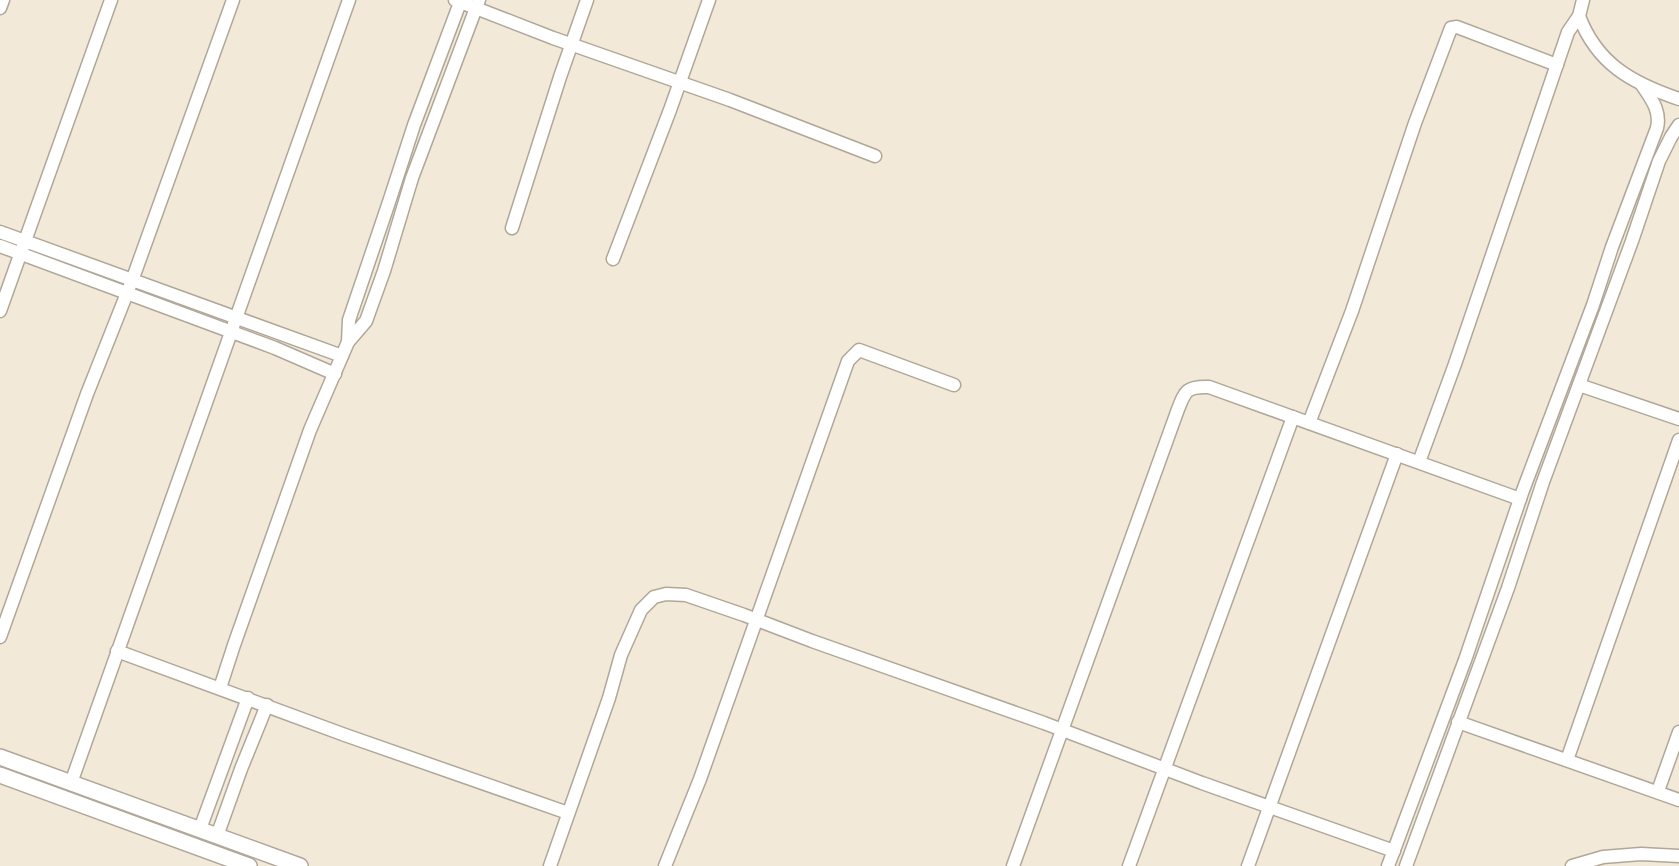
<svg xmlns="http://www.w3.org/2000/svg" width="1679" height="866" font-family="'Asap Condensed',sans-serif">
	<style>
		.lines { fill: none; stroke-linecap: round; stroke-linejoin: round }
		.minor-casing { stroke: #b1a798; stroke-width: 15 }
		.tertiary-casing { stroke: #b1a798; stroke-width: 18 }
		.minor { stroke: #fff; stroke-width: 12 }
		.tertiary { stroke: #fff; stroke-width: 15 }
	</style>
	<rect width="100%" height="100%" fill="#f3e9d9"/>
	<g class="lines">
		<defs>
			<g id="minor">
				<path d="M455,0l98,38 177,62 145,56"/>
				<path d="M0,8l3,-8"/>
				<path d="M1579,16c18,48 53,67 100,83"/>
				<path d="M512,228l48,-151 27,-77"/>
				<path d="M0,232l342,124"/>
				<path d="M0,246l275,102 60,26"/>
				<path d="M613,259l57,-149 39,-110"/>
				<path d="M0,311l111,-311"/>
				<path d="M348,342l1,-22 41,-121 24,-74 47,-125"/>
				<path d="M1579,385l100,34"/>
				<path d="M1309,423l43,-112 63,-188 36,-95 6,-1 100,38"/>
				<path d="M1419,462l36,-98 113,-332 11,-16 4,-16"/>
				<path d="M0,637l87,-243 46,-116 100,-278"/>
				<path d="M117,651l228,84 223,78"/>
				<path d="M220,688l14,-43 76,-215 38,-88 18,-21 18,-50 28,-93 67,-178"/>
				<path d="M1458,722l221,78"/>
				<path d="M1567,760l112,-320"/>
				<path d="M71,783c91,-262 187,-522 278,-783"/>
				<path d="M1658,791l21,-59"/>
				<path d="M200,829l48,-131"/>
				<path d="M217,836l24,-67 26,-64"/>
				<path d="M550,866l59,-168 12,-43 20,-45 13,-13 12,-3 20,1 58,20 68,26 232,82 158,60 192,68"/>
				<path d="M665,866l35,-87 148,-418 11,-11 95,35"/>
				<path d="M1013,866l164,-454c8,-21 9,-26 32,-25l311,112"/>
				<path d="M1129,866l164,-449"/>
				<path d="M1248,866l149,-412"/>
				<path d="M1388,866l77,-206 57,-167 71,-188 19,-58 45,-119c4,-18 -6,-29 -15,-43"/>
				<path d="M1406,866l102,-278 35,-106 89,-241 27,-80 12,-24 8,-12"/>
				<path d="M1572,866l31,-9 38,-3 38,2"/>
			</g>
			<g id="tertiary">
				<path d="M0,757l300,109"/>
				<path d="M0,775l249,91"/>
			</g>
		</defs>
		<use href="#minor" class="minor-casing"/>
		<use href="#tertiary" class="tertiary-casing"/>
		<use href="#minor" class="minor"/>
		<use href="#tertiary" class="tertiary"/>
	</g>
</svg>
